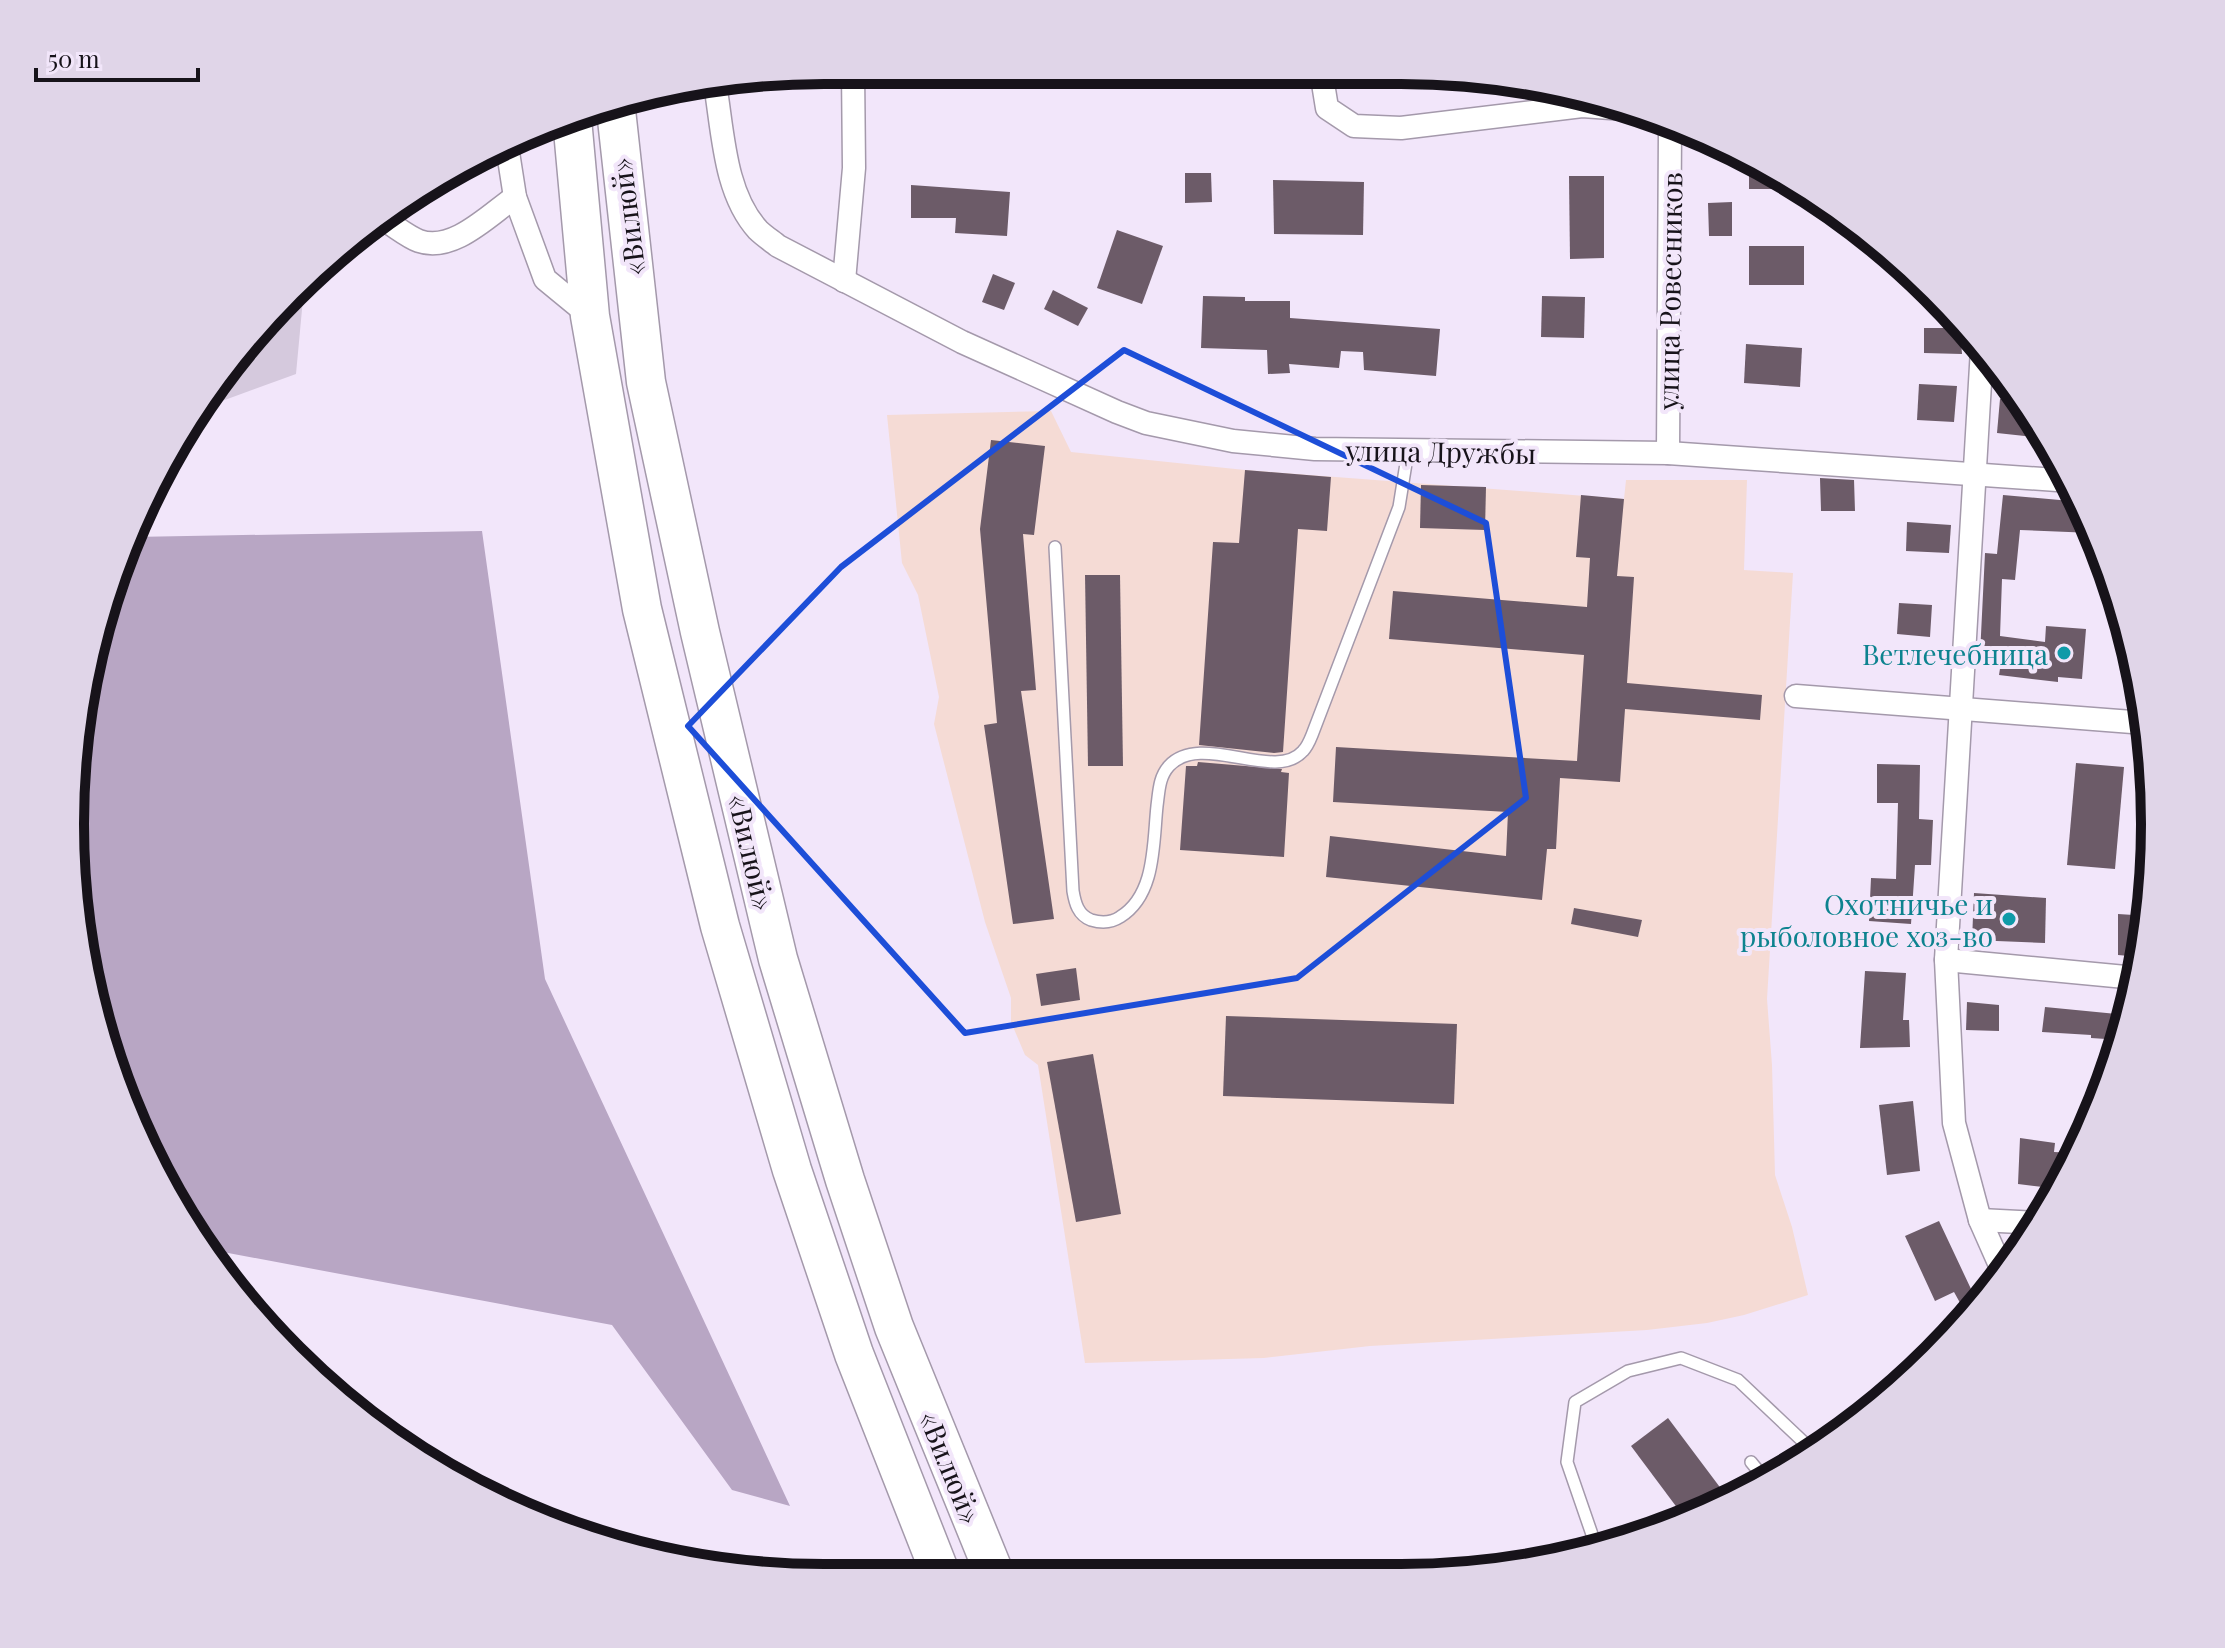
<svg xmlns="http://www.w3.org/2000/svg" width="2225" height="1648" font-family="'Playfair Display',serif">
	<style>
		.industrial { fill: #f5dbd5 }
		.green { fill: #d5c9dd }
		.forest { fill: #b8a6c4 }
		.building { fill: #6c5b68 }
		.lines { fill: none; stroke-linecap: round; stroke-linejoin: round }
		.service-casing { stroke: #a499ab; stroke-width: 14 }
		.minor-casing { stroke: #a499ab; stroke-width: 25 }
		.trunk-casing { stroke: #a499ab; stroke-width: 41 }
		.service { stroke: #fff; stroke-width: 11 }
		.minor { stroke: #fff; stroke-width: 22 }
		.trunk { stroke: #fff; stroke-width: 38 }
		.marked { fill: none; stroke: #1d4ed8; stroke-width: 6; stroke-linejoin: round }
		.culture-dot { fill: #0f9aa8; stroke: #f2e6fa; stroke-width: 3 }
		.labels { text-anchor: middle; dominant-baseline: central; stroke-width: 8; stroke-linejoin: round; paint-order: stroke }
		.street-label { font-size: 28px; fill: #17131a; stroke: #f2e6fa }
		.culture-label { font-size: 28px; fill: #0d838f; stroke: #f2e6fa; text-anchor: end }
		.rim { fill: none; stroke: #17131a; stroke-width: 10 }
	</style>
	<rect width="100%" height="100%" fill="#f2e6fa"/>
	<path class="industrial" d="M1051,411l20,41 174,18 379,29 2,-19h121l-3,90 49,3 -26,426 5,66 3,110 17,52 16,68 -64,20 -37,8 -60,7 -277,16 -106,12 -179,5 -47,-298 -13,-10 -14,-33v-24l-26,-76 -51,-198 5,-27 -21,-102 -16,-32 -15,-148z"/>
	<path class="green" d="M304,288l-8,86 -93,34 54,-81z"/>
	<path class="forest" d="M482,531l63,448 245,527 -58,-16 -120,-165 -405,-76 -97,-182 -38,-193 12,-197 48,-140z"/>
	<g class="building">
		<path d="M1749,165l29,13 25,11h-54z"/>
		<path d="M1185,173h26l1,29 -27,1z"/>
		<path d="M1569,176h35v82l-34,1z"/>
		<path d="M1273,180l91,2 -1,53 -89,-1z"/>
		<path d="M911,185l99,7 -3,44 -52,-3 1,-15h-45z"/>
		<path d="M1732,202v34h-23l-1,-33z"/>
		<path d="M1117,230l46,16 -21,58 -45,-16z"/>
		<rect x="1749" y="246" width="55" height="39"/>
		<path d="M993,274l22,9 -11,27 -22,-8z"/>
		<path d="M1053,290l35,18 -10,18 -34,-17z"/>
		<path d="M1203,296l42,1v4h45v17l150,11 -4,47 -72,-6 -1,-18 -22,-1 -2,17 -50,-4 1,9 -22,1 -1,-24 -66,-2z"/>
		<path d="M1542,296l43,1 -1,41 -43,-1z"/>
		<path d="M1924,328h36l2,26 -38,-1z"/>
		<path d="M1746,344l56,4 -2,39 -56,-4z"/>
		<path d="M1919,384l38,2 -3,36 -37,-2z"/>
		<path d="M2000,399l22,2 22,37 -47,-5z"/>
		<path d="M991,440l54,6 -11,89 -11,-1 13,156 -15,1 33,228 -41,5 -29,-199 13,-2 -17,-194z"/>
		<path d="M1245,470l86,7 -4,54 -29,-2 -15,223 -9,1 -75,-8 14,-203 26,1z"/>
		<path d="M1820,478l34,2 1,31h-34z"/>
		<path d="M1421,485l65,2 -1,43 -65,-2z"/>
		<path d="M1581,495l43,4 -7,77 17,1 -7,106 135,12 -2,25 -135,-11 -5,73 -60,-4 -4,71h-9l-5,51 -216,-23 4,-41 176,20 2,-44 -175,-10 3,-55 241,14 7,-106 -195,-16 4,-48 194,16 3,-49 -14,-1z"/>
		<path d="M2003,495l79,7 11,31 -73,-3 -5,50 -13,-1 -2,57 45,6 1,-16 40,3 -4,50 -24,-2v5l-59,-7 3,-19 -22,-1 5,-102 12,1z"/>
		<path d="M1907,522l44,3 -2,28 -43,-2z"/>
		<path d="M1085,575h35l3,191h-35z"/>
		<path d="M1899,603l33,2 -2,32 -33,-3z"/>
		<path d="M1198,762l84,7 -1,3 8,1 -5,84 -104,-7 6,-84h11z"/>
		<path d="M2076,763l48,4 -9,102 -48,-4z"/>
		<path d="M1877,764l43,1 -1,54 14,1 -2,45h-16l-4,59 -42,-3 2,-43 25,1 2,-76h-21z"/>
		<path d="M1974,893l72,5 -1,45 -73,-3z"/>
		<path d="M1574,908l68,12 -4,17 -67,-13z"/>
		<path d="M2118,914l31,2 -9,41 -22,-2z"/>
		<path d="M1076,968l4,32 -39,6 -5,-32z"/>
		<path d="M1865,971l41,2 -3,47h6l1,27 -50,1z"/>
		<path d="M1967,1002l32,3v26l-33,-1z"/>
		<path d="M2045,1007l82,8 -6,25 -30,-2v-3l-49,-3z"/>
		<path d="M1226,1016l231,8 -3,80 -231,-8z"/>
		<path d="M1093,1054l28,160 -45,8 -29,-160z"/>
		<path d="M1913,1101l7,70 -33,4 -8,-70z"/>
		<path d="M2020,1138l35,5 -1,9 22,1 -16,36 -42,-5z"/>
		<path d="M1939,1221l40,85 -10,13 -15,-27 -19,9 -30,-65z"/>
		<path d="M1668,1418l60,80 -41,23 -56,-75z"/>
	</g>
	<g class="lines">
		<defs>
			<g id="service">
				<path d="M1055,547l18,344c2,12 5,24 18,29 10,3 20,3 29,-3 36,-22 33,-74 37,-111 2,-15 2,-29 12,-40 32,-35 106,17 134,-15 4,-4 7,-11 9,-16l87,-228 9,-56"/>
				<path d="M1751,1462l13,16"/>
				<path d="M1596,1546l-29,-84 8,-60 53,-31 53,-13 57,22 74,70"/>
			</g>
			<g id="minor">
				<path d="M1321,71l6,37 27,18 47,2 181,-22 43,3"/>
				<path d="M715,84c8,47 9,109 43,146 6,6 14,11 20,16l184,96 155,70 29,11 87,18 82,8 353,4 403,28"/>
				<path d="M507,146l8,51 30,82 45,37"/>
				<path d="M386,221c10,6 22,16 33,20 34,12 70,-26 96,-44"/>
				<path d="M844,281l10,-113 -1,-98"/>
				<path d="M1982,349l-36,611 8,163 26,97 23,52"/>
				<path d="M1668,453l2,-324"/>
				<path d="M1796,696l349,27"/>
				<path d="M1946,960l190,18"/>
				<path d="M1980,1220l58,3"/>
			</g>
			<g id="trunk">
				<path d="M615,101l31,281 54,250 78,327 67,221 49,147 101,248"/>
				<path d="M572,119l18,197 52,293 78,317 72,244 62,184 87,221"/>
			</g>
		</defs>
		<use href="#service" class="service-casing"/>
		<use href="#minor" class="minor-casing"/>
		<use href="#trunk" class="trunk-casing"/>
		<use href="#service" class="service"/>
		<use href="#minor" class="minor"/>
		<use href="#trunk" class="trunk"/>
	</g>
	<path class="marked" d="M1124,350l362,173 40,275 -229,180 -332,55 -277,-307 153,-159z"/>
	<g class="culture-dot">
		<circle cx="2064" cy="653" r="8"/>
		<circle cx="2009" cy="919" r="8"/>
	</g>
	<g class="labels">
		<g class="street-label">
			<text transform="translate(627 217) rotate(-97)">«Вилюй»</text>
			<text transform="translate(1669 291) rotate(-89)">улица Ровесников</text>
			<text transform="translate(1441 451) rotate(1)">улица Дружбы</text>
			<text transform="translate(752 852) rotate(77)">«Вилюй»</text>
			<text transform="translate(951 1467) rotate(68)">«Вилюй»</text>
		</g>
		<g class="culture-label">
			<text x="2048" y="653">Ветлечебница</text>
			<text x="1993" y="903">Охотничье и<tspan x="1993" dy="32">рыболовное хоз-во</tspan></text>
		</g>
	</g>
	<path d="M0 0H2225V1648H0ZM824 84H1401A740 740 0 0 1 2141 824V824A740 740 0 0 1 1401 1564H824A740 740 0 0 1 84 824V824A740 740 0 0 1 824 84Z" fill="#e0d5e8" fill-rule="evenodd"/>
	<path class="rim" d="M824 84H1401A740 740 0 0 1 2141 824V824A740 740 0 0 1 1401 1564H824A740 740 0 0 1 84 824V824A740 740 0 0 1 824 84Z"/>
	<path d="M36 68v12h162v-12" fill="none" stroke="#17131a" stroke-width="4"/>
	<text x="48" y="68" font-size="24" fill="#17131a" stroke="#f2e6fa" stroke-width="6" paint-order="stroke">50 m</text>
</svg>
